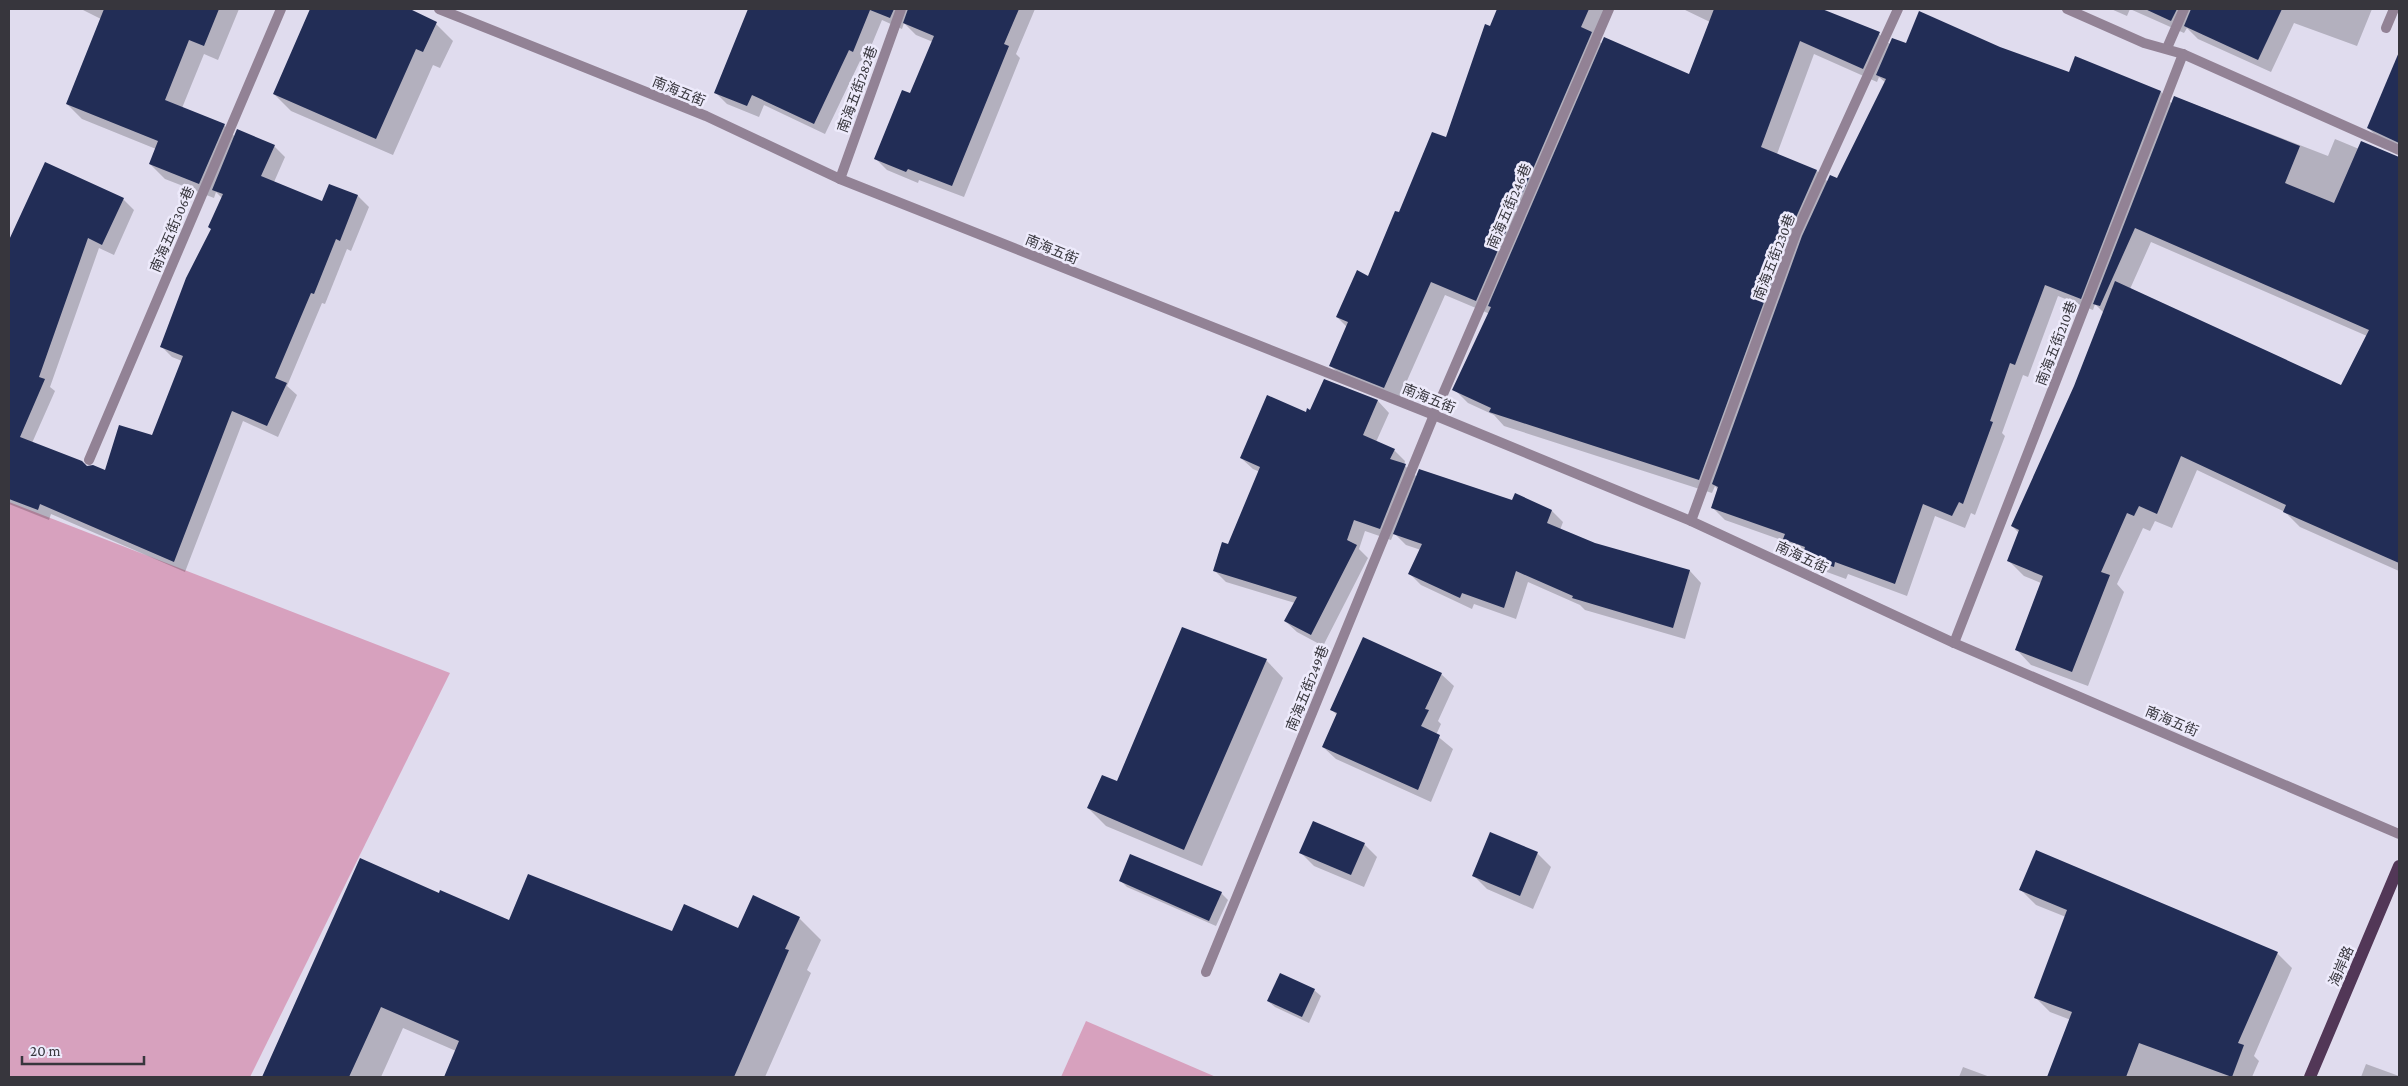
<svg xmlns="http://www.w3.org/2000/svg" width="2408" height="1086" font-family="'Crimson Pro','Noto Sans TC',serif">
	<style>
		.green { fill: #d7a1be }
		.shadow { fill: #0003; fill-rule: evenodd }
		.building { fill: #222d56 }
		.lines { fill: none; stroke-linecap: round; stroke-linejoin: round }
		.lane { stroke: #928295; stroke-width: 10 }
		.street { stroke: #928295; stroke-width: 10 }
		.primary { stroke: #523757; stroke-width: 12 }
		.labels { text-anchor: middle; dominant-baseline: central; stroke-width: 5; stroke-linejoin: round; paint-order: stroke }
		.street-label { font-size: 14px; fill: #37363d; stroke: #edeafb }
	</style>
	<rect width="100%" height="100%" fill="#e0dcee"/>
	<g class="green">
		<path d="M9,502l441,171 -200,404h-241z"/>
		<path d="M1086,1021l130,56h-155z"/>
	</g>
	<g class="shadow">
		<path d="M81,9h158l-21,51 -14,-6 -22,54 42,17 11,12 39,9 11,11 -11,25 49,21 7,-18 28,11 11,11 -18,44 -4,-2 -22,55 -3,-1 -35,83 10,9 -19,42 -35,-16 -58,151 -134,-58 -2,6 -40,-16v-250l17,-47 97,-8 11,11 -20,45 -15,-7 -49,139 5,4 -23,52 55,25 19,4 47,-35 29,-76 -10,-4 -11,-11 51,-116 10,-32 -6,-6 -2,6 -49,-19 -15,-15 6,-15 -74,-30 -15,-15 34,-85z"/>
		<path d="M311,9h28l16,7 4,-7h42l35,15 17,17 -13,27 -7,-3 -40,90 -102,-44 -17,-17z"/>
		<path d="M749,9h286l-19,45 4,4 -56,139 -45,-17 -1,3 -31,-13 -12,-12 35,-64 23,-52 -17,-7 -12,-12 -2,6 -20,-9 -18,43 -4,-2 -35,73 -61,-29 -5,12 -32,-13 -12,-12z"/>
		<path d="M1498,9h112l-13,30 6,6 87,31 20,-54 -27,-13h128l25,11 43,14 12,11 109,3 69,25 92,19 11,12 3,-7 153,59 7,-17 24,10 3,-7 37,16v413l-99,-44 -15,-15 -88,-42 -25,58 -17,-7 -5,10 -7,-3 -26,56 7,8 -36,94 -57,-21 -15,-16 25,-66 -17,-7 -15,-15 10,-28 -7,-7 63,-139 29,-74 -9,-9 -2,6 -35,-14 -30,81 -5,-2 -21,58 3,3 -30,79 -4,-2 -6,15 -30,-12 -28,80 -59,-22 -2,5 -30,-11 -13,-12 1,-3 -7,-2 -7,-8 -65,-23 -13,-13 6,-17 -3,-4 -3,7 -208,-67 -10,-11 -26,-12 -14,-14 36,-75 -45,-19 -47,106 -54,-22 -13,-13 16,-39 -10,-10 32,-40 30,-63 47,-75zM1814,54l63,28 2,-5 7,6 -48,96 -10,3 -11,-11 -40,-17zM2151,242l216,94 -25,50 -212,-97z"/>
		<path d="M2111,9h261l-15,37 -63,-23 -23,49 -73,-33 -11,-11 -3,5 -54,-24 -3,7z"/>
		<path d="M2399,55v96l-15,-8 -16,-15z"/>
		<path d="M1324,380l54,21 11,12 -13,29 18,8 11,11 -1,4 13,12 135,34 11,11 -3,8 35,14 95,27 11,12 -16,56 -100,-29 -5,-5 -52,-23 -12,37 -42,-15 -2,5 -51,-24 -11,-11 11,-24 -15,-5 -12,-12 -3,7 -26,-9 -6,18 9,9 -45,88 -26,-14 -12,-11 10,-18 -69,-21 -11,-11 14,-26 31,-73 -7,-3 -12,-11 70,-47z"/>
		<path d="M1266,660l17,18 -81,188 -96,-40 -18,-18z"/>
		<path d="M1441,674l13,12 -16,35 3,3 -5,11 17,14 -22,53 -95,-43 -13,-12 14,-32 -6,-6z"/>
		<path d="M1364,844l13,13 -13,30 -50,-21 -13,-13z"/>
		<path d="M1537,853l14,14 -18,42 -46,-20 -13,-13z"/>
		<path d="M361,859l79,36 69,27 164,10 65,-3 61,-11 22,22 -14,30 4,3 -46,104h-320l11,-26 -53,-23 -22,49h-118z"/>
		<path d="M1120,880l101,13 7,7 -12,26 -89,-39z"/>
		<path d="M2021,890l256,63 15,15 -38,88 5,5 -7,16h-135l-42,-15 -4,-42 -21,-8 -15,-15 31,-80 -30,-12z"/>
		<path d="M1314,990l7,6 -12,27 -34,-16 -7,-6z"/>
		<path d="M2366,1064l33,12v1h-38z"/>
		<path d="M1963,1067l27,10h-31z"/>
	</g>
	<g class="building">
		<path d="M104,9h115l-15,37 -15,-6 -24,60 60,24 -26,60 -50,-20 9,-23 -92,-37z"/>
		<path d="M310,9h100l27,13 -14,30 -7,-3 -40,90 -103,-45z"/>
		<path d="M748,9h146l-4,9 -20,-8 -17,42 -4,-2 -35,74 -62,-29 -5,11 -33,-13z"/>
		<path d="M908,9h111l-15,35 5,2 -57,140 -44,-17 -2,3 -32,-13 28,-69 8,3 24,-57 -31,-13z"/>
		<path d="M1497,9h92l-8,18 11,5 -116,269 -45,-19 -47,106 -55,-22 19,-44 -12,-5 21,-47 11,6 27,-65 4,1 33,-80 14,5 39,-113 5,2z"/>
		<path d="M1714,9h108l58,23 -17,37 -63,-28 -39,106 56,23 -27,61 -91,249 -210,-68 2,-4 -39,-18 39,-83 -3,-1 116,-269 85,37z"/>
		<path d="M2145,9h32l-6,12z"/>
		<path d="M2191,9h91l-24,51 -74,-34z"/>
		<path d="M1919,11l81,36 69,25 6,-16 86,35 -80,208 -36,-14 -30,80 -5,-2 -20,58 3,1 -30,82 -4,-2 -7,14 -29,-12 -28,80 -60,-22 -1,5 -32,-11 3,-9 -22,-8 2,-5 -74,-26 7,-21 -6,-3 90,-248 28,-61 7,3 49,-99 -10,-4 16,-37 14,5z"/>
		<path d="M2399,52v91l-32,-15z"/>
		<path d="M2174,96l126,50 -15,37 49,20 27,-62 38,16v406l-116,-51 3,-7 -105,-49 -24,58 -18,-8 -5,10 -7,-3 -26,59 9,3 -38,97 -57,-22 28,-74 -36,-15 12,-31 -8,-4 63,-140 41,-105 226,104 28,-55 -234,-102 -35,78 -7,-2z"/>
		<path d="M237,129l38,16 -14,31 61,25 7,-17 29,11 -18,46 -4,-2 -22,55 -3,-1 -36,85 12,5 -20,43 -35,-15 -58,151 -134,-58 -2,6 -29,-11v-259l36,-78 79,36 -22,47 -14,-7 -49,139 6,2 -25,58 62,24 5,5 6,-1 12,5 14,-45 33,10 31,-79 -23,-9 26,-69 25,-49 -3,-2 15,-33 -11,-4z"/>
		<path d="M1324,379l54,21 -15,35 32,14 -5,10 16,5 -26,65 -26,-9 -7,20 10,5 -46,90 -27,-14 13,-24 -84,-26 9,-29 6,2 32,-77 -20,-9 27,-63 39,17 1,-4 3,2z"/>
		<path d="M1419,469l93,31 3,-7 37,17 -5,13 48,20 95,27 -17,58 -101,-30 1,-2 -57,-25 -12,37 -42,-15 -2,5 -52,-24 14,-30 -29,-10z"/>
		<path d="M1182,627l85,32 -83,191 -97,-42 15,-33 15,6z"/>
		<path d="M1363,637l79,36 -17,36 4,1 -8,16 19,9 -22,55 -96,-43 15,-34 -7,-3z"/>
		<path d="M1313,821l52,22 -14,32 -52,-22z"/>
		<path d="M1490,832l48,20 -18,44 -48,-20z"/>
		<path d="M2036,850l242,102 -40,91 6,2 -12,32 -93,-34 -13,34h-79l25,-65 -38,-14 33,-88 -48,-20z"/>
		<path d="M1130,854l92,38 -13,29 -90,-40z"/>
		<path d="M360,858l79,35 1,-3 69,30 19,-46 144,57 12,-27 54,24 15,-33 47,22 -15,32 4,1 -55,127h-290l15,-36 -78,-34 -32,70h-87z"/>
		<path d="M1280,973l35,16 -13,28 -35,-16z"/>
	</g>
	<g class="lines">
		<g class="lane">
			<path d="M2386,28l8,-19"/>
			<path d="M2167,48l17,-39"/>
		</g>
		<g class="street">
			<path d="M439,9l267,107 134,63 594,236 257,106 263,122 445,191"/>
			<path d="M2067,9l77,34 39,11 216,96"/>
			<path d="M840,179l61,-170"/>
			<path d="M89,460l192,-451"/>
			<path d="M1691,521l105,-288 102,-224"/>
			<path d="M1954,643l229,-589"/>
			<path d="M1206,972l228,-557 175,-406"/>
		</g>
		<path class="primary" d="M2310,1077l89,-211"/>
	</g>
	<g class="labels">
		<g class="street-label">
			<text transform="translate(857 89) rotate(-70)">南海五街282巷</text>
			<text transform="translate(679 91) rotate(22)">南海五街</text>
			<text transform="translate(1509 206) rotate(-67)">南海五街246巷</text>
			<text transform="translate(172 229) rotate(-67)">南海五街306巷</text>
			<text transform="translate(1052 249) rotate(22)">南海五街</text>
			<text transform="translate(1774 257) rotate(-69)">南海五街230巷</text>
			<text transform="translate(2056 343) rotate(-69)">南海五街210巷</text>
			<text transform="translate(1429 398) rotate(22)">南海五街</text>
			<text transform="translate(1802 557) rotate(25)">南海五街</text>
			<text transform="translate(1307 688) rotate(-68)">南海五街249巷</text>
			<text transform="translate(2172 721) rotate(23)">南海五街</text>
			<text transform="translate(2341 966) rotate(-67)">海岸路</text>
		</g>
	</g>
	<rect width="2408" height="1086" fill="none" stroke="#37363d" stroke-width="20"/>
	<path d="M22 1056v8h122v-8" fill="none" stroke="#37363d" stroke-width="2.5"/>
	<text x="30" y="1056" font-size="15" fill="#37363d" stroke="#edeafb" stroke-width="4" paint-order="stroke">20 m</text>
</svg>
